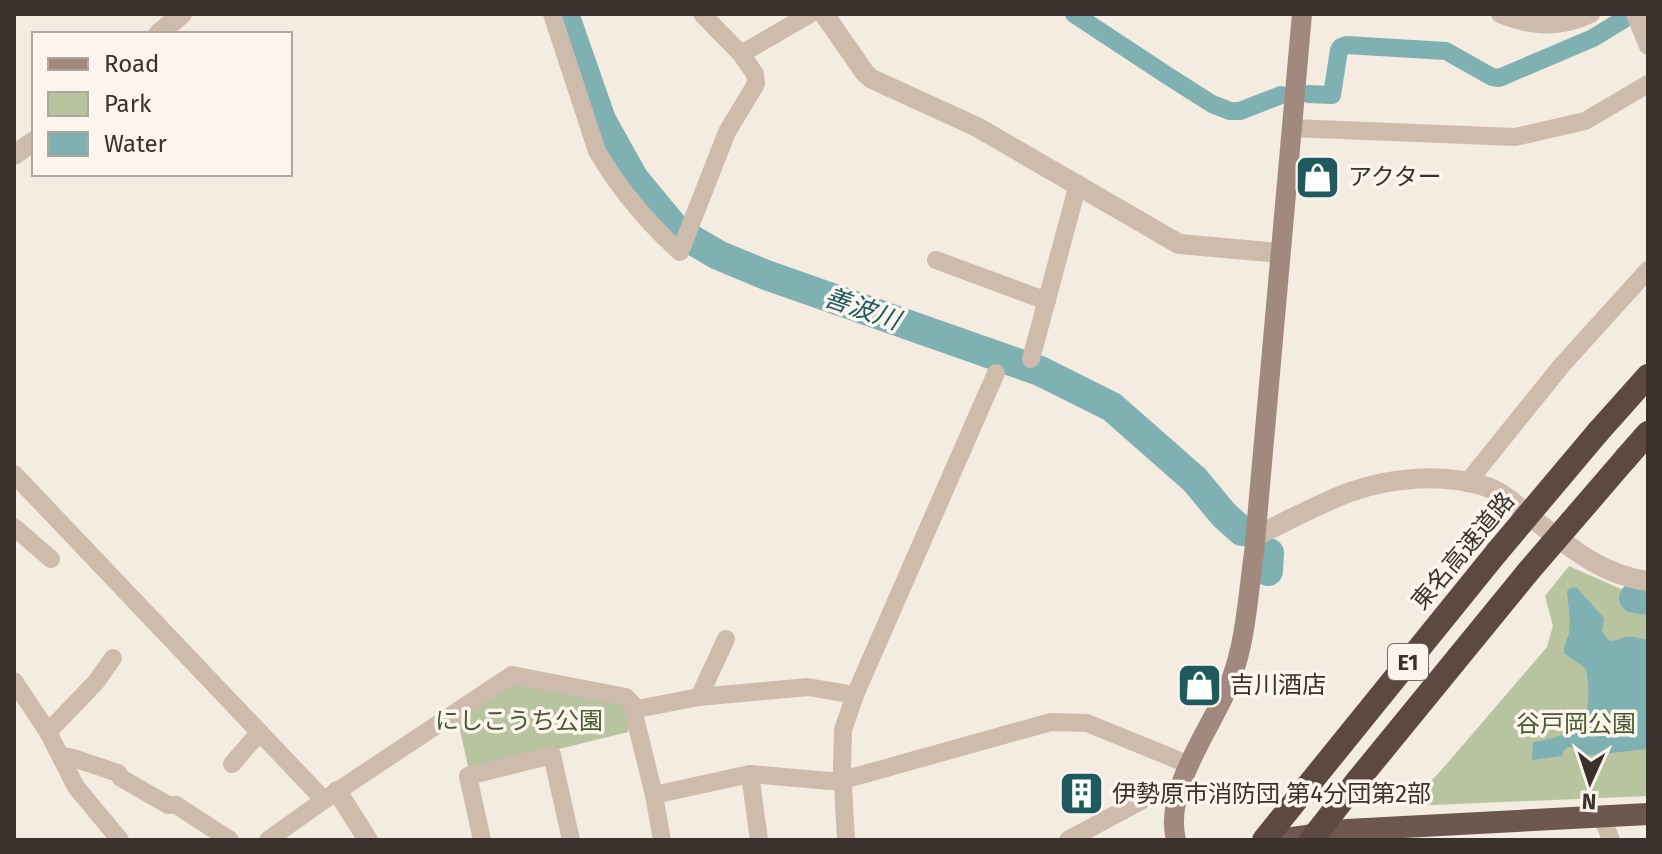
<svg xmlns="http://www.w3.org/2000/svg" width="1662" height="854" font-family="'Fira Sans','Noto Sans JP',sans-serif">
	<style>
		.green { fill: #b8c4a0 }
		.water { fill: #7fb0b2 }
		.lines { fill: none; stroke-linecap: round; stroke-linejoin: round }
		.canal { stroke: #7fb0b2; stroke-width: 18 }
		.river { stroke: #7fb0b2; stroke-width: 30 }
		.minor { stroke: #cdbbac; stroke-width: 18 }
		.tertiary { stroke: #cdbbac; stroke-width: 20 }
		.secondary { stroke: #a18a7d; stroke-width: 20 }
		.trunk { stroke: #6c584f; stroke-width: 22 }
		.motorway { stroke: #5c4a42; stroke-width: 24 }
		.motorway-bridge { stroke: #5c4a42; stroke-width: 24 }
		.labels { text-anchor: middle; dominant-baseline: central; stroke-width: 7; stroke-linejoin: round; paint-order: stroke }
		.shield { fill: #fbf5ee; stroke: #756b66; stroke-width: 2 }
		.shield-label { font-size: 22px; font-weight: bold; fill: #3b302b }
		.poi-label { font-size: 24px; fill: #3b302b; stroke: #fbf5ee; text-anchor: start }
		.street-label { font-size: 24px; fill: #3b302b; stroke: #fbf5ee }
		.park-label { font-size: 24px; fill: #4a5a2e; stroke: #fbf5ee }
		.water-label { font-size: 26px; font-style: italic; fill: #1f5a5e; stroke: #fbf5ee }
	</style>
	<rect width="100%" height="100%" fill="#f4ebe1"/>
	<g class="green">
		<path d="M1569,566l52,23 27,6v201l-216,9 -14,-2 -2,-8 22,-21 109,-127 6,-21 -8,-30z"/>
		<path d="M514,678l113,26 4,17 -3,11 -159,39 -12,-55z"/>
	</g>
	<path class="water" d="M1576,587l28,31 -2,13c9,15 11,9 24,6 6,-1 16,2 22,3v109l-65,7 -3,-7 -11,-2 -5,3 -2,6 -30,4 1,-18c51,-8 61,-23 53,-73l-22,-16c0,-9 3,-13 5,-20 2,-13 -1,-29 -2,-42l3,-3z"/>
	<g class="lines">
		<g class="canal">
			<path d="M1074,14l94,62 44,28 18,7h10l41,-16"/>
			<path d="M1308,94l24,1 7,-45 2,-3 5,-2 100,6 46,26 7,1 94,-40 36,-22"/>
		</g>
		<g class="river">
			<path d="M564,14l37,106 33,59 43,52 41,24 48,20 274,96 72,36 83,73 29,35 18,16"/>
			<path d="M1268,571l1,-18"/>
			<path d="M1634,598l14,2"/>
		</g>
		<g class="minor">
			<path d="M552,14l45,137c22,38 51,72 83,101l47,-120 29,-48 -1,-10 -14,-20 -39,-40"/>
			<path d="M1500,14c31,13 60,15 91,0"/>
			<path d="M1635,14l13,32"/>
			<path d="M741,54l69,-40"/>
			<path d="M1292,128l223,9 70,-16 63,-37"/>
			<path d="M936,260l111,41"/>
			<path d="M1031,359l47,-175"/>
			<path d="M14,474l310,326"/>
			<path d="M1467,483l95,-118 86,-95"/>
			<path d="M14,527l37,32"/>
			<path d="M14,681l34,51 28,55 44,53"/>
			<path d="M699,697l27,-58"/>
			<path d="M637,709l62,-12 109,-10 47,8"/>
			<path d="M637,709l-3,5 20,81 8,45"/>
			<path d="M48,732l48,-50 17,-24"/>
			<path d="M61,756l12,2 45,15 3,5 47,27h8l54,35"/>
			<path d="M232,764l27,-31"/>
			<path d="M750,774l9,66"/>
			<path d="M654,795l96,-21 80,7 13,-1 208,-58 36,1 103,42"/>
			<path d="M1602,817l9,23"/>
			<path d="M268,840l56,-40 188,-125 114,22 11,12"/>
			<path d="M482,840l-14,-64 84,-21 19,85"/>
			<path d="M846,840l-4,-72 1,-38 12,-35 141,-322"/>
			<path d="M1068,840l82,-44 30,-7"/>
		</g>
		<g class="tertiary">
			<path d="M824,14l41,59 7,6 105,48 202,117 101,9"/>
			<path d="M158,34l24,-20"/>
			<path d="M14,155l20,-14"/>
			<path d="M1256,536c31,-15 62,-32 94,-44 42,-15 94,-19 137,-5 19,7 35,23 50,35 34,26 67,54 111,59"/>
			<path d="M337,791l31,49"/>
		</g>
		<path class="secondary" d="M1176,840c-13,-52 37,-113 55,-160 15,-40 17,-85 23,-127l48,-539"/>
		<path class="trunk" d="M1279,840l68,-10 301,-16"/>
		<g class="motorway">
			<path d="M1598,432l50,-56"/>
			<path d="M1626,458l22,-25"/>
			<path d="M1358,780l169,-207"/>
			<path d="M1264,840l233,-288"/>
		</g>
		<g class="motorway-bridge">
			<path d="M1497,552l101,-120"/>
			<path d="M1527,573l99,-115"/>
			<path d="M1311,840l47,-60"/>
		</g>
	</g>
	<defs>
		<symbol id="shop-square" viewBox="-11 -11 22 22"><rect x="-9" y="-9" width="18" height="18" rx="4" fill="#1f5a5e" stroke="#fbf5ee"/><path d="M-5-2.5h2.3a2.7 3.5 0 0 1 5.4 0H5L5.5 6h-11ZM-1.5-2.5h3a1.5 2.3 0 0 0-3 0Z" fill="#fff"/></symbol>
		<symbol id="building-square" viewBox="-11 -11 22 22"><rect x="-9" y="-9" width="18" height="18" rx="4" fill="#1f5a5e" stroke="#fbf5ee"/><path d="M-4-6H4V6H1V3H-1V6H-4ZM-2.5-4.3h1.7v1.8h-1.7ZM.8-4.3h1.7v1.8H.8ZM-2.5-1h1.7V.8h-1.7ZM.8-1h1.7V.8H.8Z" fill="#fff"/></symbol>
	</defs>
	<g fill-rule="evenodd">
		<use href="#shop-square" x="1292" y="152" width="51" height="51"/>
		<use href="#shop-square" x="1174" y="660" width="51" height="51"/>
		<use href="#building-square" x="1056" y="768" width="51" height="51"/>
	</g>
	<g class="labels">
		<rect class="shield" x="1388" y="644" width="40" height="36" rx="6"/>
		<g class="shield-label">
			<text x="1408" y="662">E1</text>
		</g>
		<g class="poi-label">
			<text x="1348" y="177">アクター</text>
			<text x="1230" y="685">吉川酒店</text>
			<text x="1112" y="794">伊勢原市消防団 第4分団第2部</text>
		</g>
		<g class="street-label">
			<text transform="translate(1463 551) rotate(-50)">東名高速道路</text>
		</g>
		<g class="park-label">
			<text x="519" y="721">にしこうち公園</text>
			<text x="1576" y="724">谷戸岡公園</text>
		</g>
		<g class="water-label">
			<text transform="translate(862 309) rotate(19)">善波川</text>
		</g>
	</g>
	<rect width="1662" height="854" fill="none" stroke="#3b302b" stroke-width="32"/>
	<rect x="32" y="32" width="260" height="144" fill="#fbf5ee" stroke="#aea6a0" stroke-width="2"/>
	<rect x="48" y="58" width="40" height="12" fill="#a18a7d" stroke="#aea6a0" stroke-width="2"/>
	<text x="104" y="72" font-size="24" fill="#3b302b">Road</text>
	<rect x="48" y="92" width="40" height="24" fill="#b8c4a0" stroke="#aea6a0" stroke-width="2"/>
	<text x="104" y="112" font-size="24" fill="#3b302b">Park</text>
	<rect x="48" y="132" width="40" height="24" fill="#7fb0b2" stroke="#aea6a0" stroke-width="2"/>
	<text x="104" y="152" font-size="24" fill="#3b302b">Water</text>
	<g transform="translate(1590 782) rotate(183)" stroke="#fbf5ee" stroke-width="6" paint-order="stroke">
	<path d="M0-6L14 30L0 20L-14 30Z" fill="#3b302b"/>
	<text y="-12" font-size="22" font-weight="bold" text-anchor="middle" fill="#3b302b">N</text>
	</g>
</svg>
